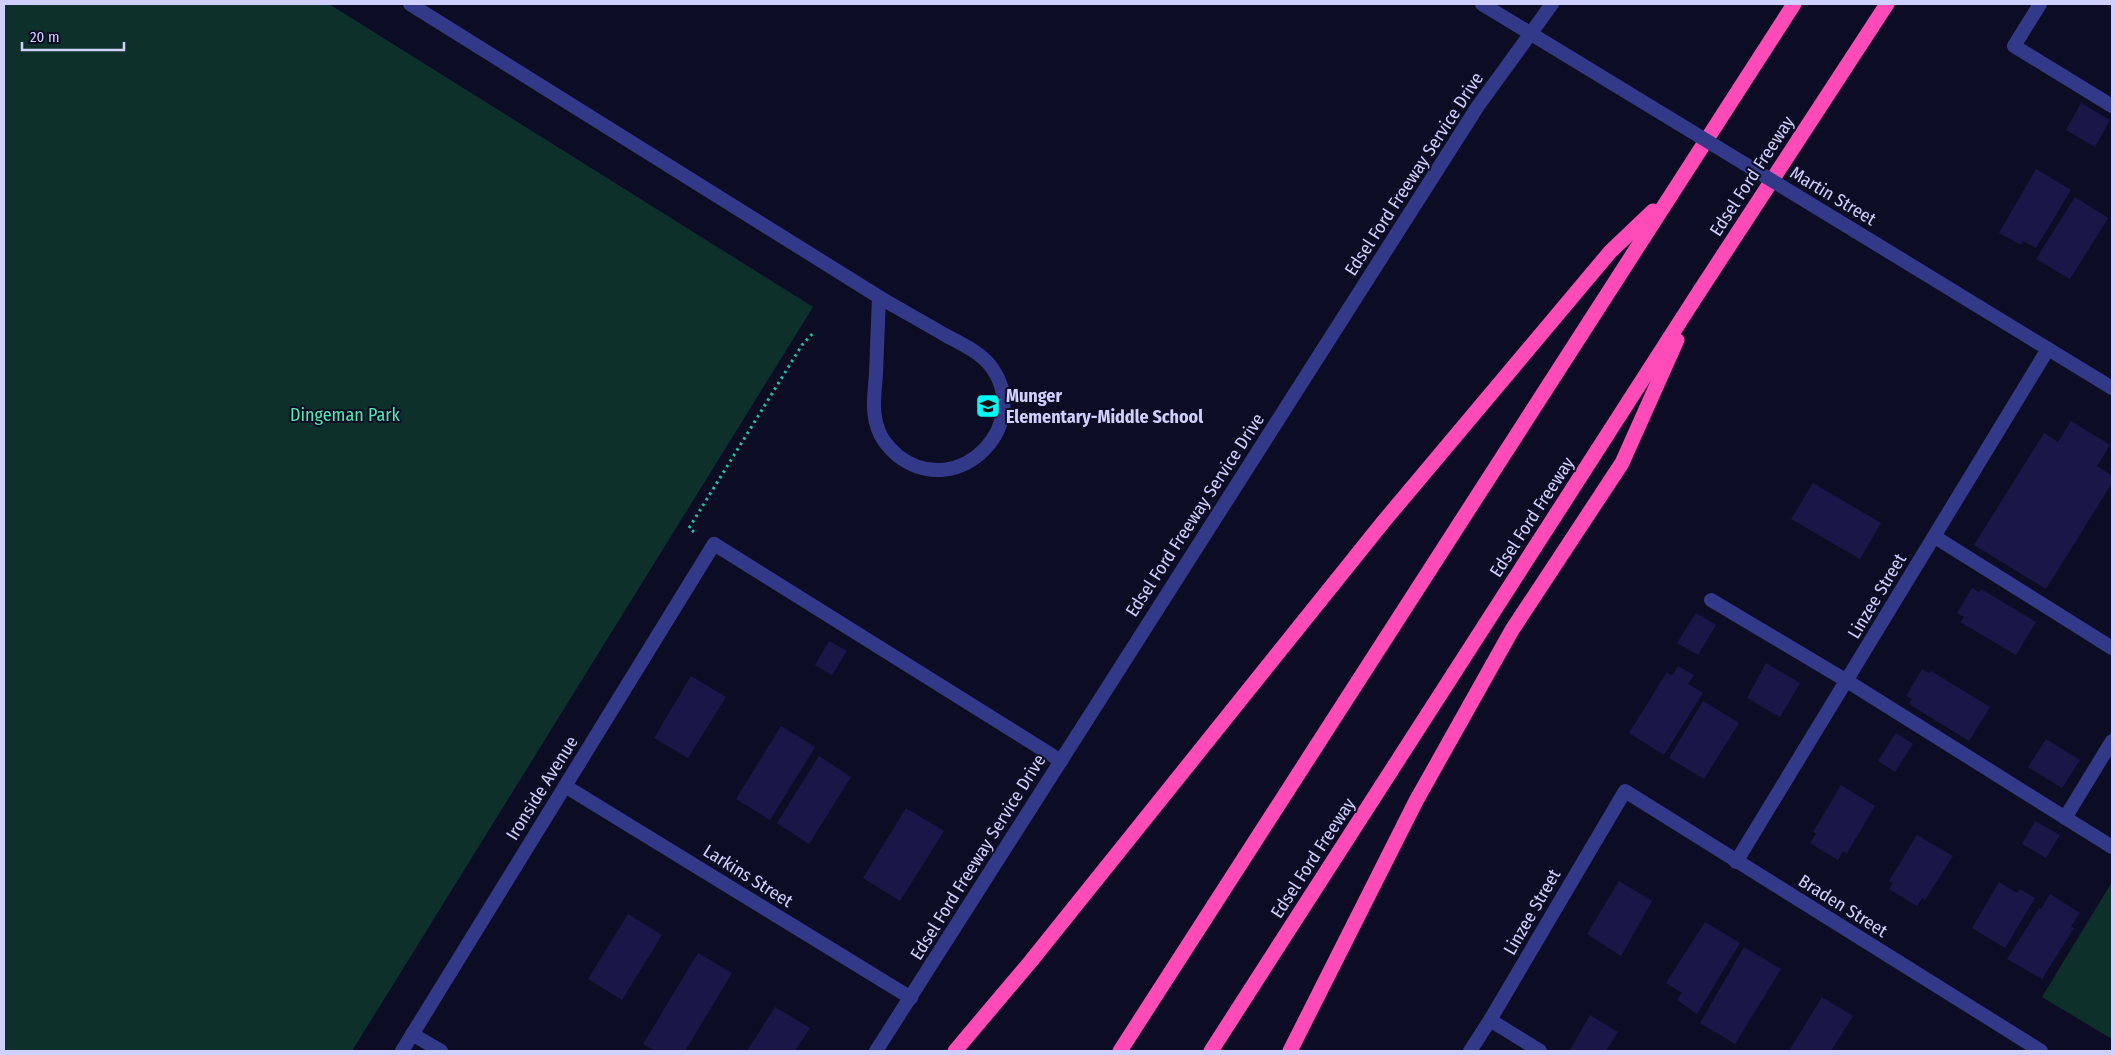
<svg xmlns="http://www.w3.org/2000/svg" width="2116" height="1055" font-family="'Fira Sans Condensed',sans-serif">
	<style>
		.green { fill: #0e302b }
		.building { fill: #1a1648 }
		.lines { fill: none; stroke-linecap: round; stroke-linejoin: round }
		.path { stroke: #21c2a5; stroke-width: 3; stroke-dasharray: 2.5 4; stroke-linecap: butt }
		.service { stroke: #323989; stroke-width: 14 }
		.minor { stroke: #323989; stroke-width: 14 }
		.motorway { stroke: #ff4bb7; stroke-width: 15 }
		.minor-bridge { stroke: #323989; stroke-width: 14 }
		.labels { text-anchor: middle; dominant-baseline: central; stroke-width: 4; stroke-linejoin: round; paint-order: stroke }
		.street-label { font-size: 18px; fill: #d0d0ff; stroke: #0d0c25 }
		.poi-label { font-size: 18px; font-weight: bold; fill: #d0d0ff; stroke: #0d0c25; text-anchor: start }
		.park-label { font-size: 18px; fill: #4fecb2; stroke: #0d0c25 }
	</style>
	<rect width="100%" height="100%" fill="#0d0c25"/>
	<g class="green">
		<path d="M4,4h325l484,303 -461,744h-348z"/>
		<path d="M2112,882v157l-70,-42z"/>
	</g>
	<g class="building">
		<path d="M2081,103l29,17 -15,27 -29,-17z"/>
		<path d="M2036,169l35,21 -35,58 -13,-7 -2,4 -22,-12z"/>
		<path d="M2075,197l33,21 -38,61 -34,-20z"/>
		<path d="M2071,421l39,24 -13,21 15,10v7l-66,106 -72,-44 70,-112 14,9z"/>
		<path d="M1813,483l68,40 -21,36 -69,-40z"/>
		<path d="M1972,588l7,4 2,-3 55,33 -20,33 -56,-33 4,-5 -7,-4z"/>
		<path d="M1696,613l20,12 -18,30 -21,-12z"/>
		<path d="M829,641l18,10 -15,24 -17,-10z"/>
		<path d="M1766,663l34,20 -20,34 -33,-19z"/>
		<path d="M1678,666l16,9 -6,9 15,9 -39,62 -35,-22 38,-61 5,4z"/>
		<path d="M1922,669l7,4 2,-2 59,36 -21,34 -60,-37 3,-5 -6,-3z"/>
		<path d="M691,676l35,21 -38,61 -34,-20z"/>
		<path d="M1703,701l36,22 -35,56 -35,-21z"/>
		<path d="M781,726l34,21 -45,73 -34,-21z"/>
		<path d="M1896,733l17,11 -18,28 -17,-11z"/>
		<path d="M2046,739l34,21 -18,28 -34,-21z"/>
		<path d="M819,756l32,21 -42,67 -32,-21z"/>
		<path d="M1841,785l34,21 -28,47 -4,-2 -5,9 -28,-17 6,-9 -3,-2z"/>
		<path d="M906,808l38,23 -44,70 -37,-23z"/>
		<path d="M2035,821l25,14 -14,23 -24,-14z"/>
		<path d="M1917,835l36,21 -28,44 -3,-2 -5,8 -28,-17 4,-6 -4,-2z"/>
		<path d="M1619,881l33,20 -31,55 -34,-22z"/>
		<path d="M1999,882l18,11 3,-4 15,9 -30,50 -33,-20z"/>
		<path d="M2050,894l30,19 -9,13 3,2 -32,51 -35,-20 32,-51 2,1z"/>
		<path d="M628,914l34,21 -40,65 -34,-21z"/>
		<path d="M1705,922l35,21 -43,71 -20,-14 5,-7 -16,-10z"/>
		<path d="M1744,947l37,22 -46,75 -35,-21z"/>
		<path d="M698,953l34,20 -47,78h-30l-12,-7z"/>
		<path d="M1822,997l31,19 -22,35h-42z"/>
		<path d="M775,1007l35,21 -15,23h-48z"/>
		<path d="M1590,1015l28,17 -12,19h-33l-3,-1z"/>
	</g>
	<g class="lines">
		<path class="path" d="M694,532l-5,-4 113,-183 13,-14"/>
		<g class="service">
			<path d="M410,4l469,293"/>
			<path d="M2040,4l-26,42 98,60"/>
			<path d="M879,297c22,13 44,25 66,38 15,8 33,16 44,29 47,58 -29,139 -91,92 -8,-7 -17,-17 -20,-27 -7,-19 -3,-37 -2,-56 1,-25 2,-50 3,-76z"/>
			<path d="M1935,537l177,111"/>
			<path d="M714,544l347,217"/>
			<path d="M1711,600l136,81 265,166"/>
			<path d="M2065,818l47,-77"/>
			<path d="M1490,1020l50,31"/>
			<path d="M412,1034l29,17"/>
		</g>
		<g class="minor">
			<path d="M1482,4l143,87"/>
			<path d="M1855,231l257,157"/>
			<path d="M565,786l346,212"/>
			<path d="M1736,862l312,-513"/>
			<path d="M402,1051l312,-507"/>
			<path d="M876,1051l602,-945 74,-102"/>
			<path d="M1470,1051l20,-31 135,-229 416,260"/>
		</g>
		<g class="motorway">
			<path d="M955,1051l76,-90 353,-440 226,-269 43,-41"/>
			<path d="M1120,1051l674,-1047"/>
			<path d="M1211,1051l488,-759 188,-288"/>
			<path d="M1290,1051l126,-250 96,-171 110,-167 55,-123"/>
		</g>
		<path class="minor-bridge" d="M1625,91l230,140"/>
	</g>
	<defs>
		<symbol id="school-square" viewBox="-11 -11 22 22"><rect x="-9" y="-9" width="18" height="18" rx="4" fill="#00fbf6" stroke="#0d0c25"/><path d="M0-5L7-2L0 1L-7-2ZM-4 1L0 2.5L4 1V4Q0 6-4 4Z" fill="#111"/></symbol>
	</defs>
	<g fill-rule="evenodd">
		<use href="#school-square" x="974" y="392" width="28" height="28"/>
	</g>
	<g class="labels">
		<g class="street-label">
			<text transform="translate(1414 174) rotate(-57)">Edsel Ford Freeway Service Drive</text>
			<text transform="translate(1752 176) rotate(-57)">Edsel Ford Freeway</text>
			<text transform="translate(1833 196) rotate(31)">Martin Street</text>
			<text transform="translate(1195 515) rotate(-57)">Edsel Ford Freeway Service Drive</text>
			<text transform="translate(1532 517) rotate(-57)">Edsel Ford Freeway</text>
			<text transform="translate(1877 596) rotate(-59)">Linzee Street</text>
			<text transform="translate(542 788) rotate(-58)">Ironside Avenue</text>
			<text transform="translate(978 857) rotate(-58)">Edsel Ford Freeway Service Drive</text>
			<text transform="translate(1313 858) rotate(-57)">Edsel Ford Freeway</text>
			<text transform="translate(748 876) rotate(32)">Larkins Street</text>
			<text transform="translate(1843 906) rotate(32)">Braden Street</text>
			<text transform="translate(1532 912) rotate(-60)">Linzee Street</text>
		</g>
		<g class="poi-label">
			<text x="1006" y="396">Munger<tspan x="1006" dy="21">Elementary-Middle School</tspan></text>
		</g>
		<g class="park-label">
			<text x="345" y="415">Dingeman Park</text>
		</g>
	</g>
	<rect width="2116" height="1055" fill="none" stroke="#d0d0ff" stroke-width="10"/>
	<path d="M22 42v8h102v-8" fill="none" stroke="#d0d0ff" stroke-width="2.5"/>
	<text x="30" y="42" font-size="15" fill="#d0d0ff" stroke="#0d0c25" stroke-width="4" paint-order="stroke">20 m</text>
</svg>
